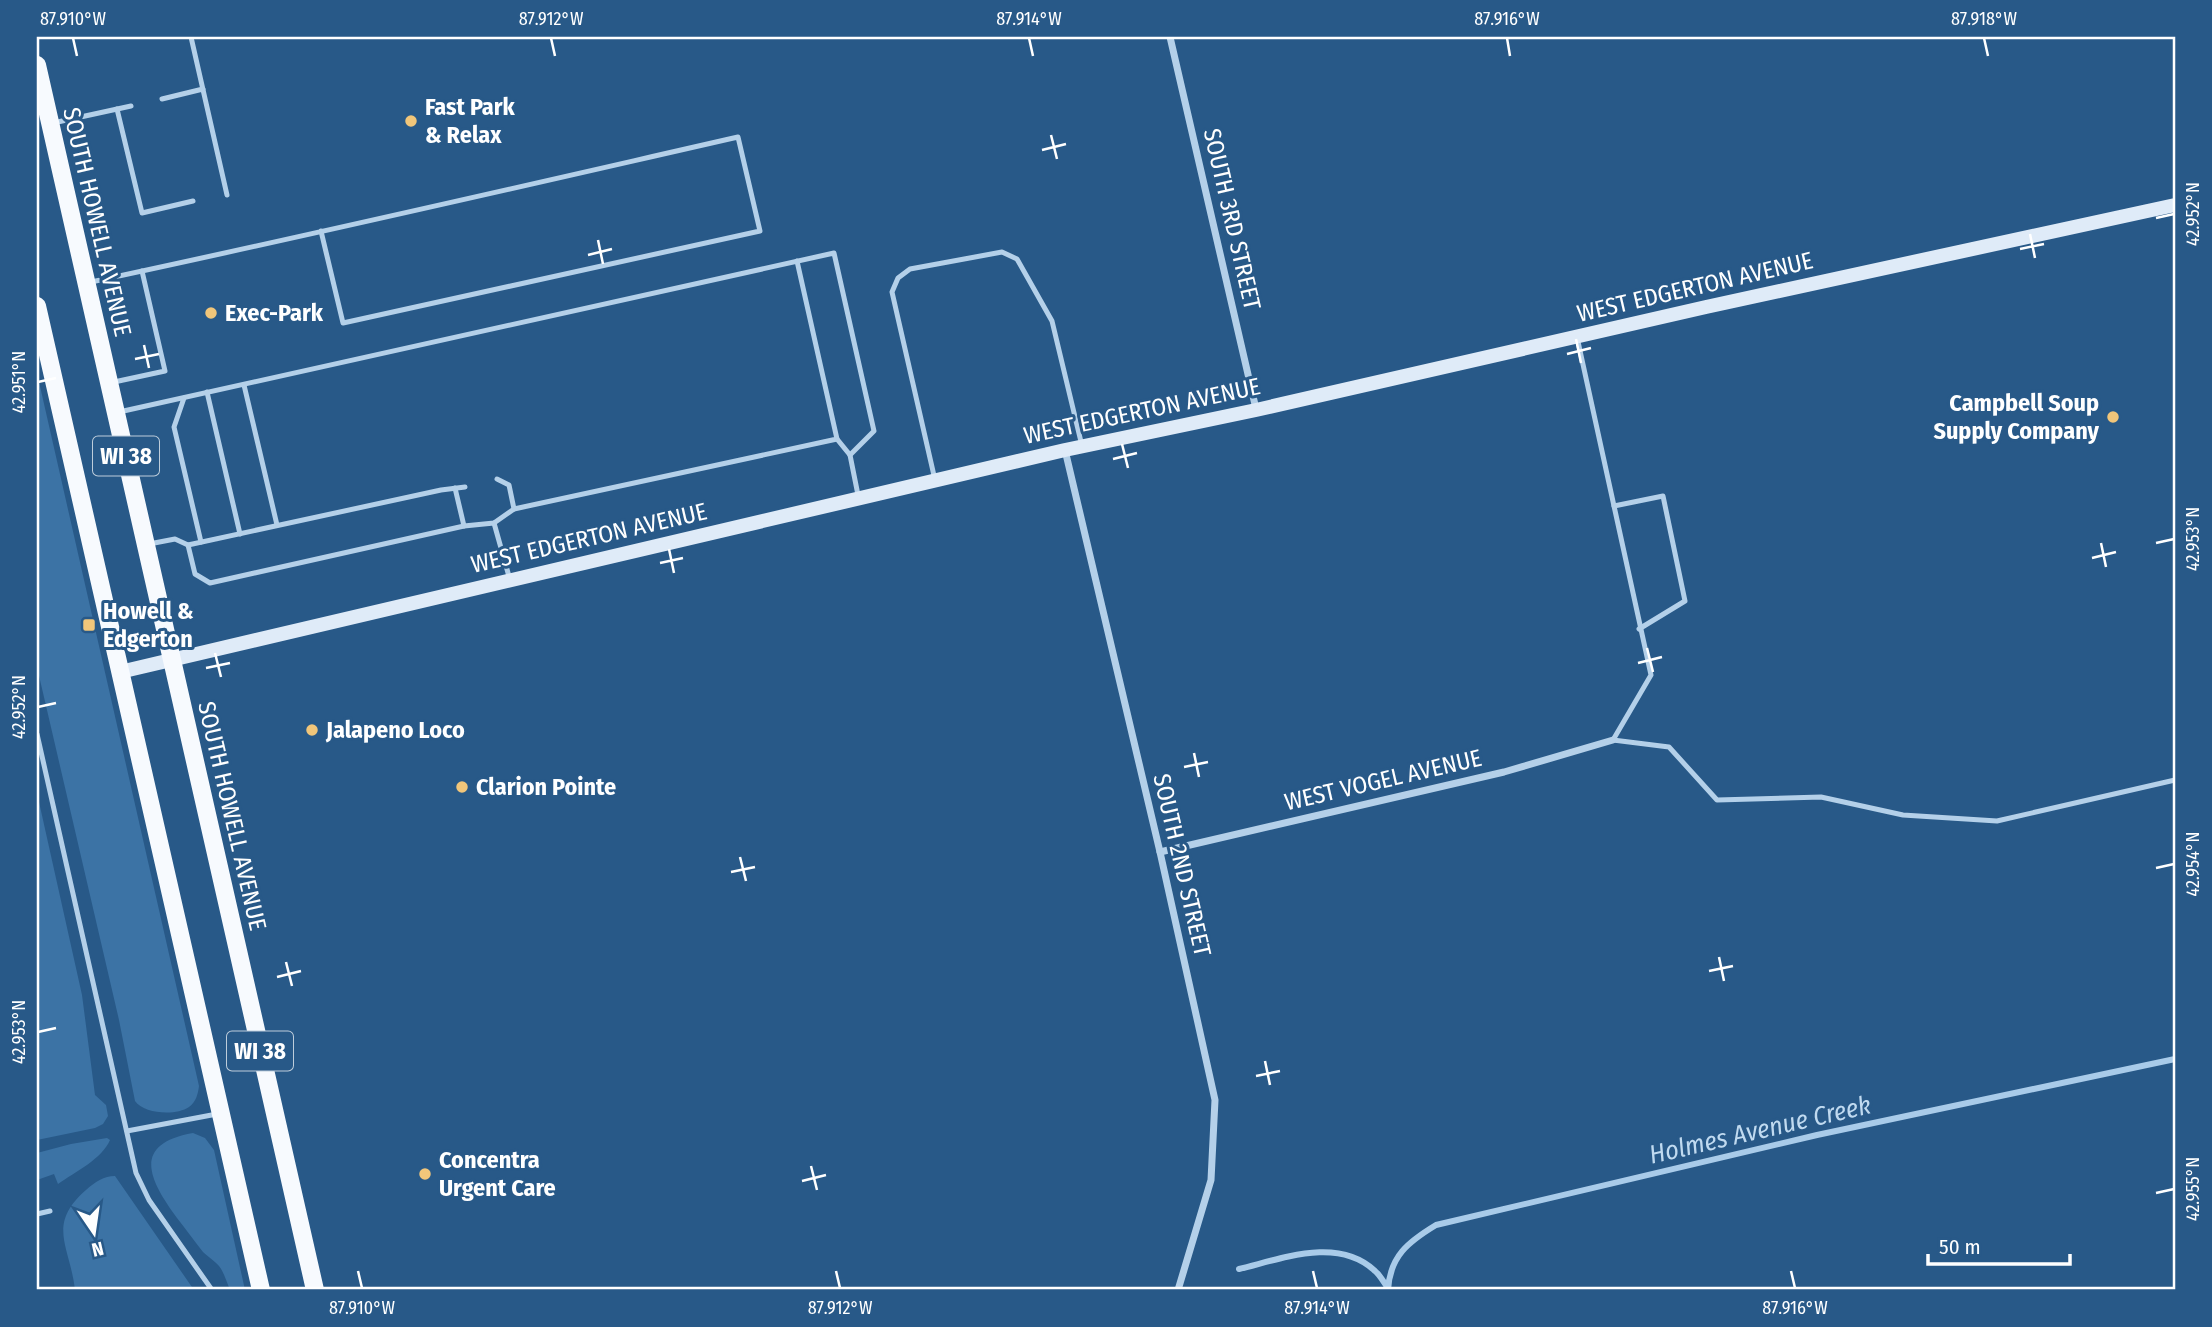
<svg xmlns="http://www.w3.org/2000/svg" width="2212" height="1327" font-family="'Fira Sans Condensed',sans-serif">
	<style>
		.green { fill: #3c73a5 }
		.lines { fill: none; stroke-linecap: round; stroke-linejoin: round }
		.stream { stroke: #a9cbe9; stroke-width: 6 }
		.lane { stroke: #b4d0e9; stroke-width: 5 }
		.street { stroke: #b4d0e9; stroke-width: 7 }
		.secondary { stroke: #dfebf8; stroke-width: 14 }
		.primary { stroke: #f7fafe; stroke-width: 18 }
		.ticks { fill: none; stroke: #fff; stroke-width: 2.5 }
		.poi-dot { fill: #f1c67a; stroke: #285988; stroke-width: 2.5 }
		.labels { text-anchor: middle; dominant-baseline: central; stroke-width: 6; stroke-linejoin: round; paint-order: stroke }
		.shield { fill: #285988; stroke: #becddb; stroke-width: 2 }
		.shield-label { font-size: 23px; font-weight: bold; fill: #fff }
		.poi-label { font-size: 24px; font-weight: bold; fill: #fff; stroke: #285988; text-anchor: start }
		.street-label { font-size: 24px; fill: #fff; stroke: #285988 }
		.water-label { font-size: 26px; font-style: italic; fill: #c0daf0; stroke: #285988 }
		.neatline { fill: none; stroke: #fff; stroke-width: 2.5 }
		.ticks-label { font-size: 18px; text-anchor: middle; fill: #fff }
	</style>
	<rect width="100%" height="100%" fill="#285988"/>
	<g class="green">
		<path d="M37,373l162,713c-1,8 -3,16 -10,21 -13,9 -45,7 -54,-6l-16,-81 -82,-353z"/>
		<path d="M37,793l45,202 13,100 11,10 2,11 -5,8 -8,4 -58,12z"/>
		<path d="M193,1133l12,5 9,12 31,140h-15c-3,-7 -6,-18 -11,-24 -4,-5 -11,-9 -16,-14 -9,-11 -17,-23 -26,-34 -28,-38 -46,-74 16,-85z"/>
		<path d="M107,1138l3,2c-8,19 -35,32 -52,44l-4,-10 -17,6v-27l34,-9z"/>
		<path d="M115,1176l79,114h-119c-5,-44 -29,-65 11,-100 9,-8 18,-14 29,-14z"/>
	</g>
	<g class="lines">
		<g class="stream">
			<path d="M1239,1269c42,-10 99,-33 136,2 5,4 9,12 13,17"/>
			<path d="M1388,1290c2,-34 20,-48 48,-65l381,-90 358,-76"/>
		</g>
		<g class="lane">
			<path d="M191,37l36,158"/>
			<path d="M162,99l41,-10"/>
			<path d="M117,109l25,104 51,-12"/>
			<path d="M53,123l78,-17"/>
			<path d="M91,282c216,-46 432,-96 647,-145l22,94 -417,92 -22,-92"/>
			<path d="M1577,337l74,338 -38,65 56,7 48,53 104,-3 82,18 94,6 178,-41"/>
			<path d="M114,382l51,-11 -23,-100"/>
			<path d="M244,385l33,140"/>
			<path d="M207,392l33,142"/>
			<path d="M184,398l-10,29 27,115"/>
			<path d="M119,412l715,-159 40,178 -24,24"/>
			<path d="M837,439l13,16 8,40"/>
			<path d="M935,480l-43,-188 6,-14 12,-9 92,-17 15,7 35,62 30,125"/>
			<path d="M455,488l9,38"/>
			<path d="M1614,506l49,-10 22,105 -46,28"/>
			<path d="M514,509l323,-70 -40,-178"/>
			<path d="M494,523l16,57"/>
			<path d="M149,544l26,-5 13,6 253,-55 24,-3"/>
			<path d="M188,545l7,29 15,9 254,-57 30,-3 20,-14 -5,-24 -12,-6"/>
			<path d="M37,734l99,439 13,27 63,90"/>
			<path d="M127,1131l90,-17"/>
			<path d="M37,1214l13,-3"/>
		</g>
		<g class="street">
			<path d="M1170,37l86,372"/>
			<path d="M1065,450l95,402 55,248 -4,80 -33,110"/>
			<path d="M1160,852l344,-80 109,-32"/>
		</g>
		<path class="secondary" d="M120,672l945,-222 191,-40 450,-103 469,-102"/>
		<g class="primary">
			<path d="M37,65l278,1225"/>
			<path d="M37,306l224,984"/>
		</g>
	</g>
	<path class="ticks" d="M73,38l4,18M551,38l4,18M1029,38l4,18M1507,38l3,18M1984,38l4,18M1051,135l6,24M1042,150l24,-6M2156,218l18,-4M2030,234l5,24M598,240l5,24M2020,249l24,-5M588,255l24,-6M1576,339l5,24M144,345l5,23M1567,354l24,-6M135,359l24,-5M38,382l18,-4M1122,444l6,24M1113,459l24,-6M2101,543l5,24M2156,543l18,-4M669,549l5,24M2092,558l24,-6M660,563l23,-5M1647,648l6,24M215,653l6,24M1638,663l24,-6M206,668l24,-5M38,707l18,-4M1194,753l5,24M1184,767l24,-5M740,857l6,24M2156,868l18,-4M731,872l24,-5M1719,957l5,24M286,962l6,24M1709,971l24,-5M277,977l24,-6M38,1032l18,-4M1265,1061l5,24M1256,1076l24,-5M811,1166l6,24M802,1181l24,-6M2156,1193l18,-4M358,1271l4,17M836,1271l4,17M1313,1271l4,17M1791,1271l4,17"/>
	<g class="poi-dot">
		<circle cx="411" cy="121" r="7"/>
		<circle cx="211" cy="313" r="7"/>
		<circle cx="2113" cy="417" r="7"/>
		<rect x="82" y="618" width="14" height="14" rx="3.5"/>
		<circle cx="312" cy="730" r="7"/>
		<circle cx="462" cy="787" r="7"/>
		<circle cx="425" cy="1174" r="7"/>
	</g>
	<g class="labels">
		<g class="shield">
			<rect x="93" y="436.5" width="66" height="39" rx="5"/>
			<rect x="227" y="1031.5" width="66" height="39" rx="5"/>
		</g>
		<g class="shield-label">
			<text x="126" y="456">WI 38</text>
			<text x="260" y="1051">WI 38</text>
		</g>
		<g class="poi-label">
			<text x="425" y="107">Fast Park<tspan x="425" dy="28">&amp; Relax</tspan></text>
			<text x="225" y="313">Exec-Park</text>
			<text x="2099" y="403" text-anchor="end">Campbell Soup<tspan x="2099" dy="28">Supply Company</tspan></text>
			<text x="103" y="611">Howell &amp;<tspan x="103" dy="28">Edgerton</tspan></text>
			<text x="326" y="730">Jalapeno Loco</text>
			<text x="476" y="787">Clarion Pointe</text>
			<text x="439" y="1160">Concentra<tspan x="439" dy="28">Urgent Care</tspan></text>
		</g>
		<g class="street-label">
			<text transform="translate(1232 219) rotate(77)">SOUTH 3RD STREET</text>
			<text transform="translate(97 222) rotate(77)">SOUTH HOWELL AVENUE</text>
			<text transform="translate(1695 287) rotate(-13)">WEST EDGERTON AVENUE</text>
			<text transform="translate(1142 411) rotate(-12)">WEST EDGERTON AVENUE</text>
			<text transform="translate(589 538) rotate(-13)">WEST EDGERTON AVENUE</text>
			<text transform="translate(1383 780) rotate(-13)">WEST VOGEL AVENUE</text>
			<text transform="translate(232 816) rotate(77)">SOUTH HOWELL AVENUE</text>
			<text transform="translate(1182 865) rotate(77)">SOUTH 2ND STREET</text>
		</g>
		<g class="water-label">
			<text transform="translate(1760 1130) rotate(-13)">Holmes Avenue Creek</text>
		</g>
	</g>
	<rect width="2212" height="1327" fill="none" stroke="#285988" stroke-width="77"/>
	<g transform="translate(94 1233) rotate(167)" stroke="#285988" stroke-width="5" paint-order="stroke">
	<path d="M0-5L12 26L0 18L-12 26Z" fill="#ffffff"/>
	<text y="-10" font-size="19" font-weight="bold" text-anchor="middle" fill="#ffffff">N</text>
	</g>
	<path d="M1928 1254v10h142v-10" fill="none" stroke="#ffffff" stroke-width="3.5"/>
	<text x="1939" y="1254" font-size="21" fill="#ffffff" stroke="#285988" stroke-width="5" paint-order="stroke">50 m</text>
	<rect x="38" y="38" width="2136" height="1250" class="neatline"/>
	<g class="ticks-label">
		<text x="73" y="25">87.910°W</text>
		<text x="551" y="25">87.912°W</text>
		<text x="1029" y="25">87.914°W</text>
		<text x="1507" y="25">87.916°W</text>
		<text x="1984" y="25">87.918°W</text>
		<text transform="translate(2193 214) rotate(-90)" y="6">42.952°N</text>
		<text transform="translate(19 382) rotate(-90)" y="6">42.951°N</text>
		<text transform="translate(2193 539) rotate(-90)" y="6">42.953°N</text>
		<text transform="translate(19 707) rotate(-90)" y="6">42.952°N</text>
		<text transform="translate(2193 864) rotate(-90)" y="6">42.954°N</text>
		<text transform="translate(19 1032) rotate(-90)" y="6">42.953°N</text>
		<text transform="translate(2193 1189) rotate(-90)" y="6">42.955°N</text>
		<text x="362" y="1314">87.910°W</text>
		<text x="840" y="1314">87.912°W</text>
		<text x="1317" y="1314">87.914°W</text>
		<text x="1795" y="1314">87.916°W</text>
	</g>
</svg>
